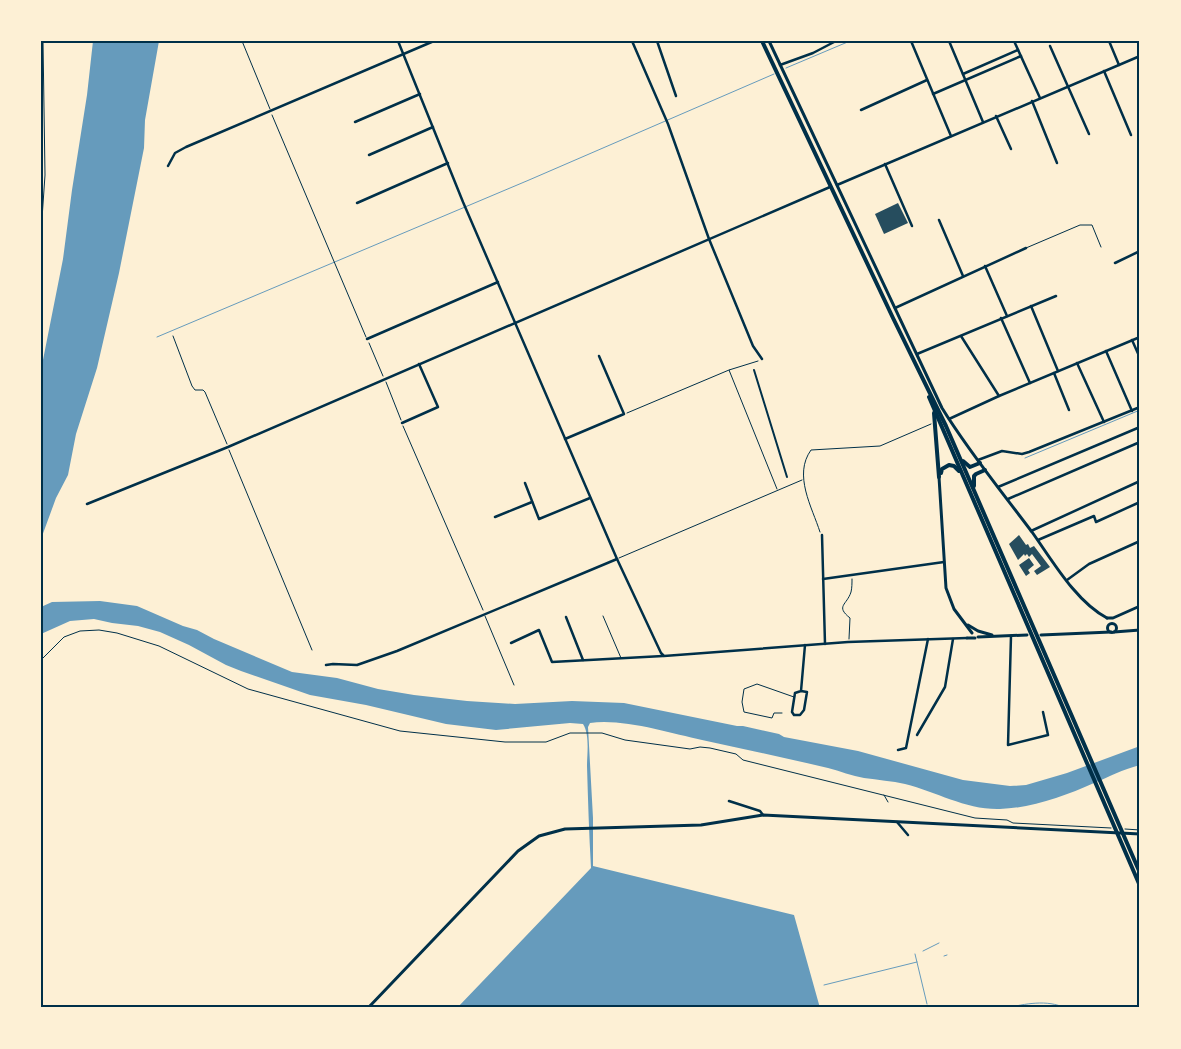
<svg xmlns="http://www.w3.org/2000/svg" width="1181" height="1049" font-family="Roboto,sans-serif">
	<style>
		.water { fill: #669bbc }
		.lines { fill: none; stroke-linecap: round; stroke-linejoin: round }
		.stream { stroke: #669bbc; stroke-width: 1 }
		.building { fill: #264d5e }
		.path { stroke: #003049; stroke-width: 1 }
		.service { stroke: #003049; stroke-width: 1 }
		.pedestrian { stroke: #003049; stroke-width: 2 }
		.minor { stroke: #003049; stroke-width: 2.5 }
		.tertiary { stroke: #003049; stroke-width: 3 }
		.primary { stroke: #003049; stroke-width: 4 }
		.neatline { fill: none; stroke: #003049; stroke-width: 2 }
	</style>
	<rect width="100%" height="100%" fill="#fdf0d5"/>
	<g class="water">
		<path d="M93,41h66l-14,79 -1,28 -25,125 -22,95 -21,66 -8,41 -12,23 -15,41v-169l22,-111 9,-69 15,-95z"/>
		<path d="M100,601l37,5 46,20 14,4 17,9 78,33 45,6 41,11 36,6 53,6 48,3 57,-3 52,2 113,23h6l36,8 5,3 74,14 105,29 47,6 16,-1 41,-12 73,-27v19c-19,5 -29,11 -46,18 -29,13 -62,25 -94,26 -34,1 -63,-17 -95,-25 -13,-3 -27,-4 -41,-6 -12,-2 -24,-7 -36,-10 -42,-10 -84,-19 -126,-28 -32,-7 -80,-22 -112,-17l-2,4 5,91v48l201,49 26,93h-363l134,-140c-2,-34 -3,-68 -4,-102 0,-12 3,-31 -4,-42l-13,-1 -74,7 -50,-6 -80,-19 -56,-10 -69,-24 -15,-6 -37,-20 -29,-13 -22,-6 -26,-3 -18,-4 -24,2 -29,13v-27l11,-5z"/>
	</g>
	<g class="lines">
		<g class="stream">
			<path d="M786,68l64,-27"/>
			<path d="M157,337l372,-157 245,-106"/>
			<path d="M1025,458l115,-48"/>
			<path d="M923,951l16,-8"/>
			<path d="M915,954l12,50"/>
			<path d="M944,956l3,-1"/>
			<path d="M824,985l93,-23"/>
			<path d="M1006,1008c19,-4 41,-9 59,0"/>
		</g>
	</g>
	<g class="building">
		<path d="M898,203l10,20 -24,11 -9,-20z"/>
		<path d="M1019,535l7,10 2,-1 2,4 4,-2 16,21 -13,8 -3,-4 7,-5 -9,-12 -3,3 -2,-3 -2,2 -1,-2 -6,6 -9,-16z"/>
		<path d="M1029,558l5,7 -6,5 2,3 -4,3 -7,-11z"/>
	</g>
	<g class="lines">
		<g class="path">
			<path d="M242,41l28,68"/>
			<path d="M272,115l94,222"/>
			<path d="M41,233l4,-58 -2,-134"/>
			<path d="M173,336l19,50 3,4h8l2,2 22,52"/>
			<path d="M369,343l14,33"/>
			<path d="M758,361l-29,9 48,119"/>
			<path d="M386,382l15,38"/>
			<path d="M627,413l102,-43"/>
			<path d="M403,426l80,184"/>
			<path d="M229,450l83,200"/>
			<path d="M820,532c-8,-25 -27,-57 -9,-82l69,-4 51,-22"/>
			<path d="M619,558l183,-78"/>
			<path d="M485,616l29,69"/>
			<path d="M849,639l1,-21c-15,-12 -3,-13 1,-26 1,-4 1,-9 1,-13"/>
			<path d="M41,660l23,-23 16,-6 19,-1 18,3 42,13 89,43 152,42 105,11h41l24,-9h32l23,7 65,9 10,-2 10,1 26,6 7,6 232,58 32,2 6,3 98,5"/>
			<path d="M884,795l4,7"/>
			<path d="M1125,829l15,1"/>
		</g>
		<g class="service">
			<path d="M1026,248l54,-23h12l9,22"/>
			<path d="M603,616l18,42"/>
			<path d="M782,713h-8l-2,5 -28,-6 -2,-10 2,-13 13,-5 37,13"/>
		</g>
		<path class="pedestrian" d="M754,370l33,107"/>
		<g class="minor">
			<path d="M398,41l65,161 154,357 44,94 3,3 184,-14 119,-4"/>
			<path d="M632,41l36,83 41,115 44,107 9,13"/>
			<path d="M657,41l19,55"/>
			<path d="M911,41l40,95"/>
			<path d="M949,41l34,81"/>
			<path d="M1014,41l26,57"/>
			<path d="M1109,41l10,24"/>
			<path d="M1050,46l39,88"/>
			<path d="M780,65l33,-12 23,-12"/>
			<path d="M1104,71l27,64"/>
			<path d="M963,74l55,-24"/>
			<path d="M933,94l88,-38"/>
			<path d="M1032,101l25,62"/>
			<path d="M861,110l66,-30"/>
			<path d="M996,116l15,33"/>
			<path d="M355,122l65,-28"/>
			<path d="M369,155l64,-28"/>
			<path d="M885,164l27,62"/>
			<path d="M168,166l7,-13 11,-6 248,-106"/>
			<path d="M837,185l303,-129"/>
			<path d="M357,203l91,-40"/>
			<path d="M939,220l24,56"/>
			<path d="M1115,263l25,-12"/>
			<path d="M985,266l22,50"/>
			<path d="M1031,306l27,65"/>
			<path d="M895,308l131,-60"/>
			<path d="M1001,318l29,65"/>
			<path d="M961,336l38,60"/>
			<path d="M367,339l131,-57"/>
			<path d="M1132,340l8,18"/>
			<path d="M1106,351l26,60"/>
			<path d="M917,354l139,-58"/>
			<path d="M1077,363l27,59"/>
			<path d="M1054,373l15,37"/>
			<path d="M949,419l50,-23 141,-59"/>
			<path d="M402,423l36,-16 -19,-43"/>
			<path d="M565,439l59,-25 -25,-58"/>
			<path d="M978,460l24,-9 20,3 7,-2 111,-45"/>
			<path d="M525,483l14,36 51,-21"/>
			<path d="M998,487l142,-60"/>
			<path d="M1008,499l132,-57"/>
			<path d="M87,504l141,-57 602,-260"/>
			<path d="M495,517l37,-15"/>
			<path d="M1031,531l109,-50"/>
			<path d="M822,535l3,109"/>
			<path d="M1038,540l56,-24 2,6 44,-20"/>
			<path d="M823,579l121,-17"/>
			<path d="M1067,580l22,-16 51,-23"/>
			<path d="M566,617l17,43"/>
			<path d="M1011,636l-3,109 40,-10 -5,-23"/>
			<path d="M511,643l28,-13 13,32 111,-6"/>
			<path d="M326,665l7,-1 24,1 40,-14 220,-92"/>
			<path d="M801,691l6,1 -3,18 -4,5h-6l-2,-3 3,-19 6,-2 4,-46"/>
			<path d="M917,735l28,-48 8,-48"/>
			<path d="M898,750l8,-2 22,-109"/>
			<path d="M729,801l31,10 3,4"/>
			<path d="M897,822l11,13"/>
		</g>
		<g class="tertiary">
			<path d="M769,41l173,367c27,44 60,84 90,124 20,28 44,70 75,86"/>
			<path d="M939,477l7,111 8,21 18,24"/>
			<path d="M1107,618h6l27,-12"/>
			<circle cx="1112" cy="628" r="4.5"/>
			<path d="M968,625l10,6 14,4"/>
			<path d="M1114,632l26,-2"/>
			<path d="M1041,635l70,-3"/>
			<path d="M978,637l49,-2"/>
			<path d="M967,638h8"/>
			<path d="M368,1008l150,-157 21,-15 26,-7 136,-4 62,-10 377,19"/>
		</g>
		<g class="primary">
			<path d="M762,41l131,277 53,108 194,447"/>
			<path d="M929,397l211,489"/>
			<path d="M934,413l5,64"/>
			<path d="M963,461l7,6 10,-4"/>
			<path d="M941,473l1,-4 7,-4 5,1 5,5"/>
			<path d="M974,486v-10l2,-2 9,-4"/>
		</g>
	</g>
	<rect width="1181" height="1049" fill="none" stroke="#fdf0d5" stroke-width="85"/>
	<rect x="42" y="42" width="1096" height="964" class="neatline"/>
</svg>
